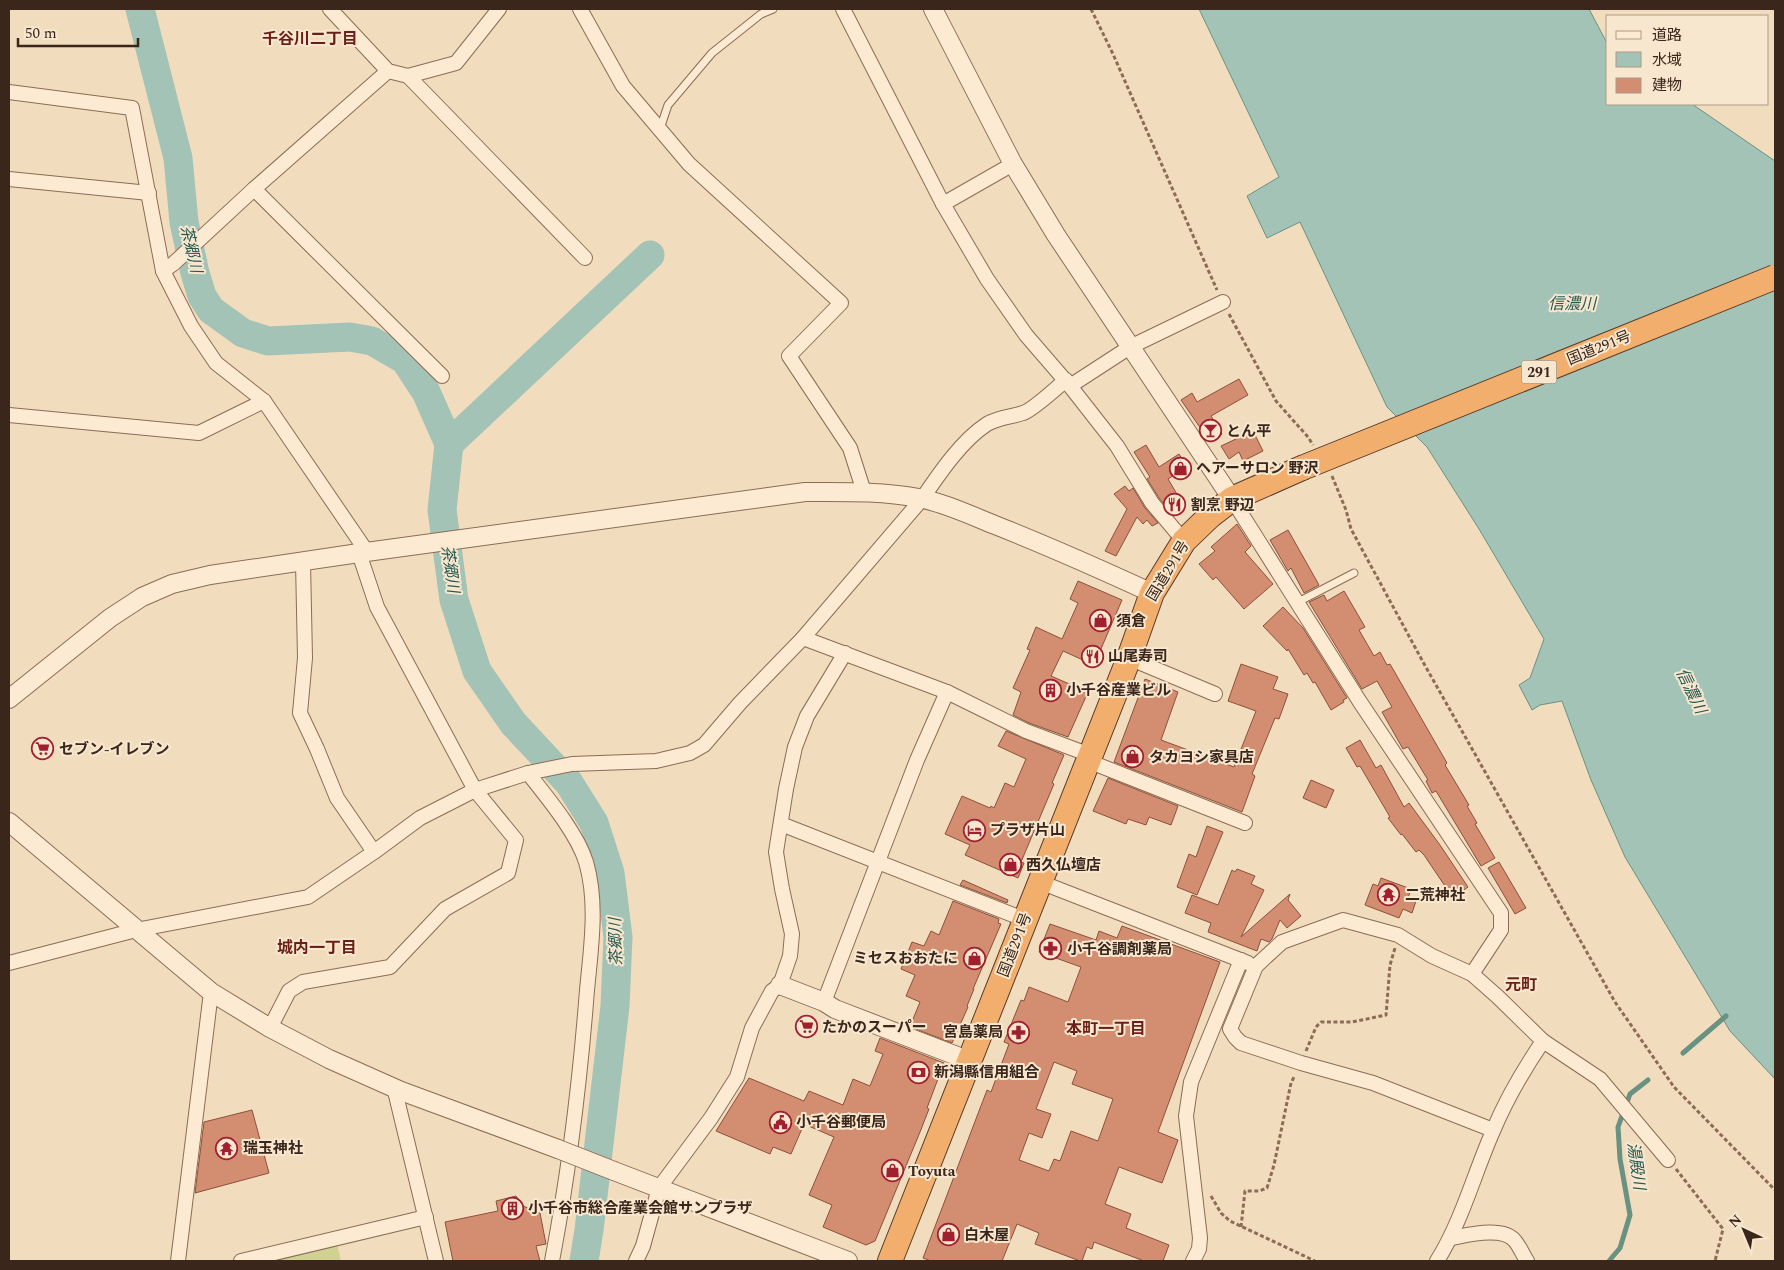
<svg xmlns="http://www.w3.org/2000/svg" width="1784" height="1270" font-family="Spectral,'Noto Sans JP',serif">
	<style>
		.green { fill: #d1d192 }
		.water { fill: #a2c3b5; stroke: #699283 }
		.lines { fill: none; stroke-linecap: round; stroke-linejoin: round }
		.stream { stroke: #699283; stroke-width: 5 }
		.river { stroke: #a2c3b5; stroke-width: 29 }
		.building { fill: #d38e71; stroke: #8d5039; fill-rule: evenodd }
		.service-casing { stroke: #8c6c55; stroke-width: 9 }
		.minor-casing { stroke: #8c6c55; stroke-width: 16 }
		.tertiary-casing { stroke: #8c6c55; stroke-width: 20 }
		.trunk-casing { stroke: #593b2a; stroke-width: 26 }
		.path { stroke: #8c6c55; stroke-width: 3; stroke-dasharray: 4 2.5; stroke-linecap: butt }
		.service { stroke: #fcebd2; stroke-width: 7 }
		.minor { stroke: #fcebd2; stroke-width: 14 }
		.tertiary { stroke: #fcebd2; stroke-width: 18 }
		.trunk { stroke: #f1ae6c; stroke-width: 24 }
		.tertiary-bridge-casing { stroke: #8c6c55; stroke-width: 20; stroke-linecap: butt }
		.trunk-bridge-casing { stroke: #593b2a; stroke-width: 26; stroke-linecap: butt }
		.tertiary-bridge { stroke: #fcebd2; stroke-width: 18 }
		.trunk-bridge { stroke: #f1ae6c; stroke-width: 24 }
		.labels { text-anchor: middle; dominant-baseline: central; stroke-width: 4; stroke-linejoin: round; paint-order: stroke }
		.shield { fill: #f8e7cf; stroke: #736051; stroke-width: 1 }
		.shield-label { font-size: 14px; font-weight: bold; fill: #3a261b }
		.street-label { font-size: 15px; fill: #3a261b; stroke: #f8e7cf }
		.poi-label { font-size: 15px; font-weight: bold; fill: #3a261b; stroke: #f8e7cf; text-anchor: start }
		.neighbourhood-label { font-size: 16px; font-weight: bold; fill: #6a1e17; stroke: #f8e7cf }
		.water-label { font-size: 16px; font-style: italic; fill: #295b52; stroke: #f8e7cf }
	</style>
	<rect width="100%" height="100%" fill="#f2dcbe"/>
	<path class="green" d="M337,1244l4,17h-76z"/>
	<path class="water" d="M1199,9h390l19,36v59h84l83,57v918l-45,-48 -105,-174 -34,-77 -29,-79 -22,4 -8,5 -13,-25 11,-7 14,-39 -65,-110 -52,-82 -40,-40 -87,-185 -33,16 -20,-42 32,-19z"/>
	<g class="lines">
		<g class="stream">
			<path d="M1683,1053l43,-37"/>
			<path d="M1609,1261l11,-13 10,-33 -10,-56 -2,-32 12,-33 18,-14"/>
		</g>
		<g class="river">
			<path d="M140,9l38,149 6,64 11,51 7,23 9,14 32,23 25,8 82,-4 22,4 33,19 21,32 23,52 -7,66 12,90 23,71 36,52 56,60 25,40 16,50 8,64 -3,69 -26,224 -5,31"/>
			<path d="M449,444l201,-189"/>
		</g>
	</g>
	<g class="building">
		<path d="M1239,379l9,16 -37,21 11,18 -12,8 -29,-42 11,-7 5,9z"/>
		<path d="M1253,431l10,20 -20,10 -4,-9 -10,7 -8,-13z"/>
		<path d="M1146,445l13,22 20,-13 8,13 -19,12 16,27 -12,8 -13,-16 -12,-19 3,-2 -16,-25z"/>
		<path d="M1125,486l4,5 4,-3 12,20 13,15 -6,3 -5,-6 -4,4 -6,-7 -21,39 -11,-5 22,-42 -13,-15z"/>
		<path d="M1237,524l14,22 -6,6 28,32 -29,25 -28,-32 -3,3 -14,-16 16,-13 -4,-4z"/>
		<path d="M1288,530l31,55 -15,8 -13,-25 -3,3 -18,-31z"/>
		<path d="M1078,581l44,19 -28,65 -31,-14 -12,25 37,16 -20,45 -39,-14 -16,-8 8,-23 -8,-4 17,-38 -3,-1 9,-22 26,12 16,-36 -8,-4z"/>
		<path d="M1344,591l21,36 -6,3 15,26 6,-4 7,13 3,-1 57,99 -2,2 24,40 -2,1 10,17 -2,1 20,34 -14,8 -45,-75 -4,2 -6,-12 2,-1 -20,-33 -5,2 -21,-37 10,-5 -15,-26 -15,8 -53,-87 15,-7 3,6z"/>
		<path d="M1283,607l20,21 44,70 -4,2 1,2 -13,8 -16,-28 -2,1 -6,-10 -3,2 -16,-26 -1,2 -24,-25z"/>
		<path d="M1241,664l37,13 -5,12 15,5 -9,25 -4,-1 -23,56 3,2 -13,36 -128,-50 31,-83 33,13 -17,48 73,27 22,-56 -28,-10z"/>
		<path d="M1006,731l58,24 -12,28 2,1 -33,78 3,1 -6,15 -53,-23 5,-10 -25,-11 17,-38 28,12 1,-2 3,2 11,-25 9,4 12,-28 -28,-13z"/>
		<path d="M1360,740l16,28 5,-3 23,42 5,-4 31,42 28,42 -15,11 -29,-43 -5,-5 -3,2 -14,-18 -1,1 -13,-17 2,-1 -30,-51 -3,1 -11,-19z"/>
		<path d="M1108,778l70,28 -7,19 -22,-8 -3,8 -18,-6 -2,5 -33,-13z"/>
		<path d="M1311,780l23,10 -8,18 -23,-10z"/>
		<path d="M1207,826l16,6 -26,63 -20,-8 12,-33 7,3z"/>
		<path d="M1499,862l27,46 -11,6 -27,-46z"/>
		<path d="M1237,869l18,7 -4,8 13,6 -23,47 49,-43 -2,6 13,16 -14,12 -7,-8 -8,19 -3,3 -8,-3 -4,12 -49,-19 3,-9 -26,-10 7,-18 26,10 14,-35 3,2z"/>
		<path d="M1381,878l30,11 -3,9 8,3 -4,12 -9,-4 -4,9 -34,-13 8,-21 5,2z"/>
		<path d="M963,880l45,20 -1,3 -47,-18z"/>
		<path d="M953,901l46,18 -1,4 3,1 -28,65h1l-7,17 1,1 -16,36 -44,-17 1,-3 2,1 9,-22 -14,-6 9,-21 -14,-6 11,-27 12,4 7,-15 8,4z"/>
		<path d="M1050,924l46,16 3,-9 18,7 5,-12 98,36 -62,170 20,8 -16,43 -43,-16 -14,37 26,10 -5,14 43,17 -6,16h-19l-50,-19 -2,7 -5,-2 -5,14h-2l-45,-17 4,-11 -22,-9 -15,37h-71l-8,-3 64,-168 4,2 18,-48 -5,-2 17,-42 3,1 5,-14 39,15 13,-35 -42,-15zM1054,1062l23,9 -5,13 41,15 -15,42 -27,-10 -11,30 -6,-2 -5,12 -30,-11 10,-27 13,5 9,-24 -15,-5z"/>
		<path d="M880,1038l64,25 -17,45 2,1 -9,23 -45,109 -9,4 -43,-18 9,-22 -23,-10 25,-58 -30,-13 -13,30 -18,-7 -3,7 -54,-23 33,-53 55,23 5,-10 34,14 10,-26 17,7 13,-32 -8,-3z"/>
		<path d="M252,1110l17,63 -74,20 9,-71z"/>
		<path d="M516,1196l7,10 17,7 6,31 -10,2 4,15h-87l-8,-39 53,-11 -2,-10z"/>
	</g>
	<g class="lines">
		<defs>
			<g id="service">
				<path d="M660,129l8,-24 44,-52 49,-39 12,-5"/>
				<path d="M1298,602l56,-29"/>
			</g>
			<g id="minor">
				<path d="M330,9l58,62 20,5 48,-13 43,-54"/>
				<path d="M580,9l43,77 66,78 152,139 -52,53 61,92 14,44"/>
				<path d="M843,9l100,195 44,75 39,56 44,51 47,60 35,57 32,38"/>
				<path d="M408,76l177,182"/>
				<path d="M9,92l123,16 31,163 28,55 25,37 48,38 103,151"/>
				<path d="M9,179l140,14"/>
				<path d="M254,189l188,187"/>
				<path d="M943,204l70,-40"/>
				<path d="M163,271l10,-7 81,-75 134,-118"/>
				<path d="M1070,386l60,-39 93,-45"/>
				<path d="M9,415l190,18 65,-32"/>
				<path d="M1232,499l128,203 141,211v17l-29,44"/>
				<path d="M303,562l2,96 -5,55 17,36 20,49 37,54"/>
				<path d="M803,638l144,54 79,39 64,24"/>
				<path d="M1129,658l86,36"/>
				<path d="M1088,761l157,62"/>
				<path d="M528,773c19,24 49,60 58,89 12,41 5,86 1,128 -7,91 -18,182 -35,271"/>
				<path d="M781,824l245,96"/>
				<path d="M1040,882l208,81"/>
				<path d="M9,963l127,-33 172,-33 66,-45 46,-34 55,-28 53,-17 44,-9 84,-3 34,-8 14,-8 36,-42 63,-65 119,-139c17,-25 39,-58 65,-75 12,-7 24,-7 36,-11 10,-3 33,-25 43,-33"/>
				<path d="M824,1002l93,-242 30,-68"/>
				<path d="M270,1028l19,-37 14,-9 87,-15 55,-58 63,-36 8,-33 -41,-50 -98,-183 -18,-54"/>
				<path d="M1543,1041l57,38 68,81"/>
				<path d="M394,1087l42,174"/>
				<path d="M1451,1238c17,-3 52,-12 64,3 5,6 8,14 12,20"/>
				<path d="M178,1261l33,-269"/>
				<path d="M241,1261l185,-44"/>
				<path d="M636,1261l7,-15 16,-58 52,-70 26,-41 15,-49 20,-37 8,-6 10,-29 2,-22 -10,-45 -6,-37 10,-63 9,-42 12,-31 38,-63"/>
				<path d="M1193,1261l6,-12 1,-11 -14,-122 5,-34 50,-122"/>
				<path d="M1437,1261c25,-40 37,-87 56,-130 13,-31 31,-62 50,-90l-45,-44 -26,-23 -40,-18 -34,-21 -55,-15 -61,22 -26,24 -26,63 5,8 6,6 60,20 72,20 120,47"/>
			</g>
			<g id="tertiary">
				<path d="M933,9l80,155 43,71 176,264"/>
				<path d="M9,699l101,-81 32,-21 30,-13 38,-9 149,-22 446,-61c39,0 76,-1 114,6 26,5 51,17 76,27 53,21 105,44 157,68"/>
				<path d="M9,822l202,170 59,36 59,31 72,32 157,58"/>
				<path d="M780,985l44,17 11,7 135,52"/>
				<path d="M614,1171l234,90"/>
			</g>
			<path id="trunk" d="M890,1261l239,-603 23,-65 32,-52 26,-25 22,-17 70,-31"/>
		</defs>
		<use href="#service" class="service-casing"/>
		<use href="#minor" class="minor-casing"/>
		<use href="#tertiary" class="tertiary-casing"/>
		<use href="#trunk" class="trunk-casing"/>
		<g class="path">
			<path d="M1091,9l22,45 104,236"/>
			<path d="M1229,314l47,87 32,36 5,8"/>
			<path d="M1332,476l14,34 5,19 72,133 192,340 59,85 101,103"/>
			<path d="M1306,1051l10,-24 5,-5h31l34,-7 4,-50 5,-17"/>
			<path d="M1676,1169l47,60 -8,32"/>
			<path d="M1211,1196l10,17 9,8 85,40"/>
			<path d="M1241,1227l4,-36h14l8,-3 7,-23 17,-82 4,-8"/>
		</g>
		<use href="#service" class="service"/>
		<use href="#minor" class="minor"/>
		<use href="#tertiary" class="tertiary"/>
		<use href="#trunk" class="trunk"/>
		<defs>
			<path id="tertiary-bridge" d="M558,1149l56,22"/>
			<path id="trunk-bridge" d="M1302,468l473,-191"/>
		</defs>
		<use href="#tertiary-bridge" class="tertiary-bridge-casing"/>
		<use href="#trunk-bridge" class="trunk-bridge-casing"/>
		<use href="#tertiary-bridge" class="tertiary-bridge"/>
		<use href="#trunk-bridge" class="trunk-bridge"/>
	</g>
	<defs>
		<symbol id="bar-ring" viewBox="-11 -11 22 22"><circle r="9.5" fill="#f8e7cf" stroke="#a02030" stroke-width="1.5"/><path d="M-6-5H6L.8 .8V4.5H3.5V6h-7V4.5H-.8V.8Z" fill="#a02030"/></symbol>
		<symbol id="shop-ring" viewBox="-11 -11 22 22"><circle r="9.5" fill="#f8e7cf" stroke="#a02030" stroke-width="1.5"/><path d="M-5-2.5h2.3a2.7 3.5 0 0 1 5.4 0H5L5.5 6h-11ZM-1.5-2.5h3a1.5 2.3 0 0 0-3 0Z" fill="#a02030"/></symbol>
		<symbol id="restaurant-ring" viewBox="-11 -11 22 22"><circle r="9.5" fill="#f8e7cf" stroke="#a02030" stroke-width="1.5"/><path d="M-5-6h1v4h1v-4h1v4h1v-4h1v5L-1.5 .5V6h-2V.5L-5-1ZM5-6V6H3V1.5H1.5Q1.5-4 5-6Z" fill="#a02030"/></symbol>
		<symbol id="building-ring" viewBox="-11 -11 22 22"><circle r="9.5" fill="#f8e7cf" stroke="#a02030" stroke-width="1.5"/><path d="M-4-6H4V6H1V3H-1V6H-4ZM-2.5-4.3h1.7v1.8h-1.7ZM.8-4.3h1.7v1.8H.8ZM-2.5-1h1.7V.8h-1.7ZM.8-1h1.7V.8H.8Z" fill="#a02030"/></symbol>
		<symbol id="supermarket-ring" viewBox="-11 -11 22 22"><circle r="9.5" fill="#f8e7cf" stroke="#a02030" stroke-width="1.5"/><path d="M-6-5.5h2.5l.6 2H6L4.5 2H-2.5L-4.4-4H-6ZM-1.5 3.2a1.3 1.3 0 1 0 .1 0ZM3 3.2a1.3 1.3 0 1 0 .1 0Z" fill="#a02030"/></symbol>
		<symbol id="hotel-ring" viewBox="-11 -11 22 22"><circle r="9.5" fill="#f8e7cf" stroke="#a02030" stroke-width="1.5"/><path d="M-6-4.5h1.5V1H6V5H4.5V3h-9V5H-6ZM-4 0a1.8 1.8 0 1 1 3.6 0ZM.5 0V-2.5h3Q6-2.5 6 0Z" fill="#a02030"/></symbol>
		<symbol id="temple-ring" viewBox="-11 -11 22 22"><circle r="9.5" fill="#f8e7cf" stroke="#a02030" stroke-width="1.5"/><path d="M0-6L5-2H3V0L6.5 2.5H4V6H1.5V3h-3V6H-4V2.5H-6.5L-3 0V-2H-5Z" fill="#a02030"/></symbol>
		<symbol id="pharmacy-ring" viewBox="-11 -11 22 22"><circle r="9.5" fill="#f8e7cf" stroke="#a02030" stroke-width="1.5"/><path d="M-2-6h4v4h4v4h-4v4h-4v-4h-4v-4h4Z" fill="#a02030"/></symbol>
		<symbol id="bank-ring" viewBox="-11 -11 22 22"><circle r="9.5" fill="#f8e7cf" stroke="#a02030" stroke-width="1.5"/><path d="M-6-4H6V4H-6ZM0-2.3a2.3 2.3 0 1 0 0 4.6a2.3 2.3 0 1 0 0-4.6Z" fill="#a02030"/></symbol>
		<symbol id="civic-ring" viewBox="-11 -11 22 22"><circle r="9.5" fill="#f8e7cf" stroke="#a02030" stroke-width="1.5"/><path d="M-.6-6.5H3V-4.5H.6V-3L4-1V1h2V6H-6V1h2V-1L-.6-3ZM-1.2 2.5V6h2.4V2.5Z" fill="#a02030"/></symbol>
	</defs>
	<g fill-rule="evenodd">
		<use href="#bar-ring" x="1198" y="418" width="25" height="25"/>
		<use href="#shop-ring" x="1168" y="456" width="25" height="25"/>
		<use href="#restaurant-ring" x="1162" y="492" width="25" height="25"/>
		<use href="#shop-ring" x="1088" y="608" width="25" height="25"/>
		<use href="#restaurant-ring" x="1080" y="644" width="25" height="25"/>
		<use href="#building-ring" x="1038" y="678" width="25" height="25"/>
		<use href="#supermarket-ring" x="30" y="736" width="25" height="25"/>
		<use href="#shop-ring" x="1120" y="744" width="25" height="25"/>
		<use href="#hotel-ring" x="962" y="818" width="25" height="25"/>
		<use href="#shop-ring" x="998" y="852" width="25" height="25"/>
		<use href="#temple-ring" x="1376" y="882" width="25" height="25"/>
		<use href="#pharmacy-ring" x="1038" y="936" width="25" height="25"/>
		<use href="#shop-ring" x="962" y="946" width="25" height="25"/>
		<use href="#supermarket-ring" x="794" y="1014" width="25" height="25"/>
		<use href="#pharmacy-ring" x="1006" y="1020" width="25" height="25"/>
		<use href="#bank-ring" x="906" y="1060" width="25" height="25"/>
		<use href="#civic-ring" x="768" y="1110" width="25" height="25"/>
		<use href="#temple-ring" x="214" y="1136" width="25" height="25"/>
		<use href="#shop-ring" x="880" y="1158" width="25" height="25"/>
		<use href="#building-ring" x="500" y="1196" width="25" height="25"/>
		<use href="#shop-ring" x="936" y="1222" width="25" height="25"/>
	</g>
	<g class="labels">
		<rect class="shield" x="1521.5" y="360.5" width="35" height="23" rx="4"/>
		<g class="shield-label">
			<text x="1539" y="372">291</text>
		</g>
		<g class="street-label">
			<text transform="translate(1599 348) rotate(-22)">国道291号</text>
			<text transform="translate(1168 571) rotate(-59)">国道291号</text>
			<text transform="translate(1015 945) rotate(-69)">国道291号</text>
		</g>
		<g class="poi-label">
			<text x="1226" y="431">とん平</text>
			<text x="1196" y="468">ヘアーサロン 野沢</text>
			<text x="1191" y="505">割烹 野辺</text>
			<text x="1116" y="621">須倉</text>
			<text x="1108" y="656">山尾寿司</text>
			<text x="1066" y="690">小千谷産業ビル</text>
			<text x="59" y="749">セブン-イレブン</text>
			<text x="1149" y="757">タカヨシ家具店</text>
			<text x="990" y="830">プラザ片山</text>
			<text x="1026" y="865">西久仏壇店</text>
			<text x="1405" y="895">二荒神社</text>
			<text x="1067" y="949">小千谷調剤薬局</text>
			<text x="958" y="958" text-anchor="end">ミセスおおたに</text>
			<text x="822" y="1027">たかのスーパー</text>
			<text x="1003" y="1032" text-anchor="end">宮島薬局</text>
			<text x="934" y="1072">新潟縣信用組合</text>
			<text x="796" y="1122">小千谷郵便局</text>
			<text x="243" y="1148">瑞玉神社</text>
			<text x="908" y="1171">Toyuta</text>
			<text x="528" y="1208">小千谷市総合産業会館サンプラザ</text>
			<text x="964" y="1235">白木屋</text>
		</g>
		<g class="neighbourhood-label">
			<text x="310" y="39">千谷川二丁目</text>
			<text x="317" y="948">城内一丁目</text>
			<text x="1521" y="985">元町</text>
			<text x="1106" y="1029">本町一丁目</text>
		</g>
		<g class="water-label">
			<text transform="translate(191 249) rotate(77)">茶郷川</text>
			<text x="1572" y="304">信濃川</text>
			<text transform="translate(450 569) rotate(82)">茶郷川</text>
			<text transform="translate(1691 691) rotate(64)">信濃川</text>
			<text transform="translate(616 942) rotate(-92)">茶郷川</text>
			<text transform="translate(1636 1166) rotate(82)">湯殿川</text>
		</g>
	</g>
	<rect width="1784" height="1270" fill="none" stroke="#3a261b" stroke-width="20"/>
	<rect x="1606" y="15" width="162" height="90" fill="#f8e7cf" stroke="#ac9a87"/>
	<rect x="1616" y="31" width="25" height="8" fill="#fcebd2" stroke="#ac9a87"/>
	<text x="1652" y="40" font-size="15" fill="#3a261b">道路</text>
	<rect x="1616" y="52" width="25" height="15" fill="#a2c3b5" stroke="#ac9a87"/>
	<text x="1652" y="65" font-size="15" fill="#3a261b">水域</text>
	<rect x="1616" y="78" width="25" height="15" fill="#d38e71" stroke="#ac9a87"/>
	<text x="1652" y="90" font-size="15" fill="#3a261b">建物</text>
	<g transform="translate(1744 1230) rotate(316)" stroke="#f8e7cf" stroke-width="4" paint-order="stroke">
	<path d="M0-4L9 19L0 12L-9 19Z" fill="#3a261b"/>
	<text y="-8" font-size="14" font-weight="bold" text-anchor="middle" fill="#3a261b">N</text>
	</g>
	<path d="M18 38v8h120v-8" fill="none" stroke="#3a261b" stroke-width="2.5"/>
	<text x="25" y="38" font-size="15" fill="#3a261b" stroke="#f8e7cf" stroke-width="4" paint-order="stroke">50 m</text>
</svg>
